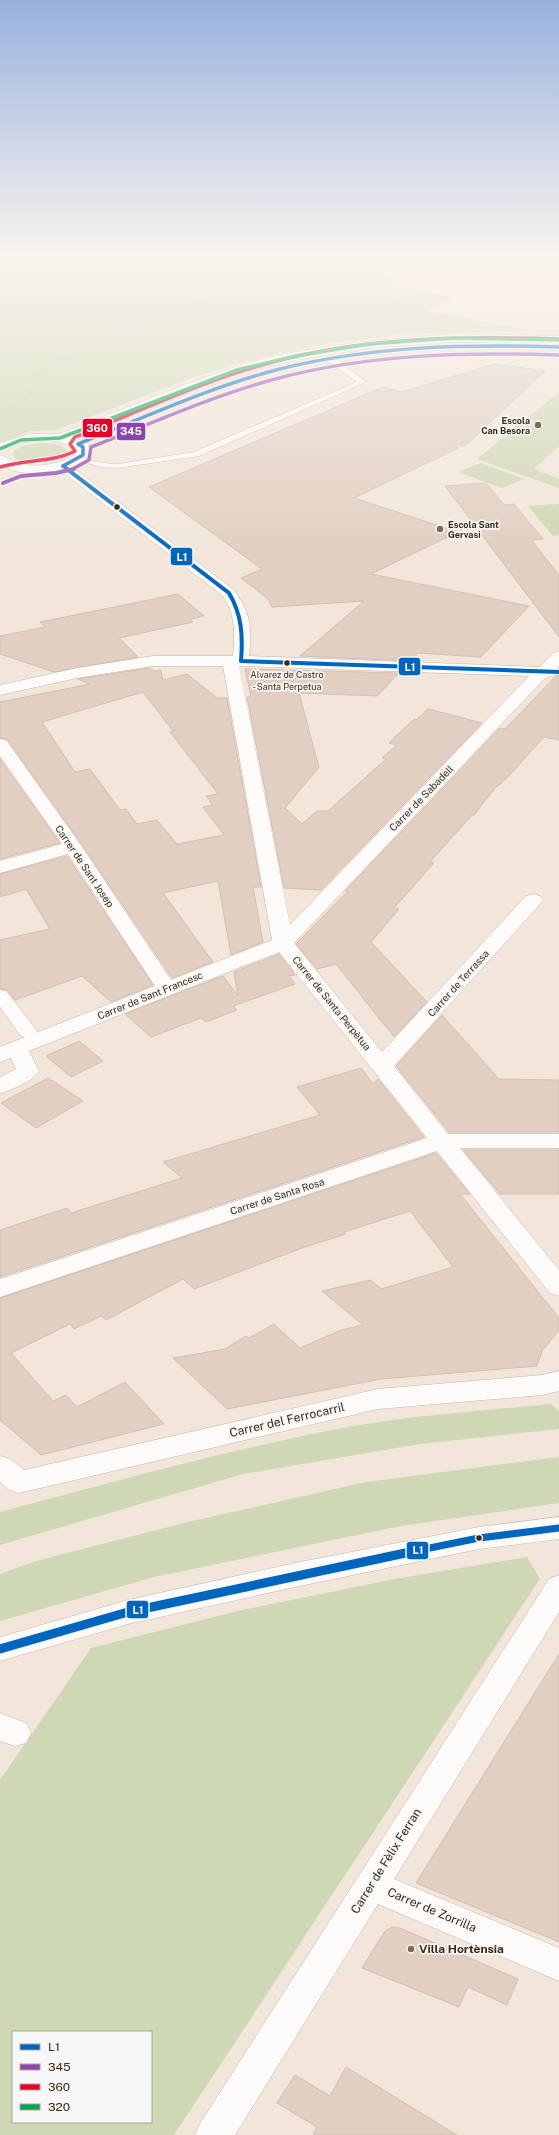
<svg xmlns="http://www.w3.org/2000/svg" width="559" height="2135" font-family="'Public Sans',sans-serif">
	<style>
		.green { fill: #cfd8b4; fill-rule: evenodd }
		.building { fill: #e2cfc2; stroke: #d2bfb3; fill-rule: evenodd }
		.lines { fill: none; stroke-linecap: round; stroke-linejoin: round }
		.service-casing { stroke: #c5b6a5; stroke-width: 1 }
		.pedestrian-casing { stroke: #c5b6a5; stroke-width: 1 }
		.minor-casing { stroke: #c5b6a5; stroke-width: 1 }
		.path { stroke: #cec8c2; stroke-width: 1.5; stroke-dasharray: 1.5 1.5; stroke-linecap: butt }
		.service { fill: #fdfbf9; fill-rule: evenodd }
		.pedestrian { fill: #fdfbf9; fill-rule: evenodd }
		.minor { fill: #fdfbf9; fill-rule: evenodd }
		.bus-1-far3-casing { stroke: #f7f7f7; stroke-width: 5 }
		.bus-1-far2-casing { stroke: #f7f7f7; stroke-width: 6 }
		.bus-1-far1-casing { stroke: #f7f7f7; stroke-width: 10 }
		.bus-1-casing { stroke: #f7f7f7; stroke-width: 12 }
		.bus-2-far1-casing { stroke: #f7f7f7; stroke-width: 5 }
		.bus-2-casing { stroke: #f7f7f7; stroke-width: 6 }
		.bus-3-casing { stroke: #f7f7f7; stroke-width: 5 }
		.bus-4-casing { stroke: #f7f7f7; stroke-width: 5 }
		.bus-1-far3 { stroke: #0065bd; stroke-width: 3.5 }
		.bus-1-far2 { stroke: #0065bd; stroke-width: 4 }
		.bus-1-far1 { stroke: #0065bd; stroke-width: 7 }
		.bus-1 { stroke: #0065bd; stroke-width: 9 }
		.bus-2-far1 { stroke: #8e44ad; stroke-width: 3.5 }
		.bus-2 { stroke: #8e44ad; stroke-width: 4 }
		.bus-3 { stroke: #e4002b; stroke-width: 3.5 }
		.bus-4 { stroke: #00a651; stroke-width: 3.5 }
		.poi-dot { fill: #7c6a57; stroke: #f7f7f7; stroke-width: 1.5 }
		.bus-dot { fill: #3d2810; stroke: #f7f7f7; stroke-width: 1.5 }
		.labels { text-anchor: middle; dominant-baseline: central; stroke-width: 3.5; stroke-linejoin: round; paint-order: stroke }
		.far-poi-label { font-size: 9px; font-weight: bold; fill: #3d2810; stroke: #f7f7f7; text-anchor: end }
		.bus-label { font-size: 9px; fill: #3d2810; stroke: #f7f7f7 }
		.street-label { font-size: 10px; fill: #3d2810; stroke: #f7f7f7 }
		.near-street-label { font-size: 12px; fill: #3d2810; stroke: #f7f7f7 }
		.near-poi-label { font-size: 12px; font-weight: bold; fill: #3d2810; stroke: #f7f7f7; text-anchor: start }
		.line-badge { stroke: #f7f7f7; stroke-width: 1.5 }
		.badge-label { font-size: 11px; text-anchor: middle; font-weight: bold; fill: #fff }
	</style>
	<rect width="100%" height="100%" fill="#f2e6da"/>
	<g class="green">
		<path d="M0,256h397l-8,4 -3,9 6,14 60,15 -24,13 98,19 -128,5 -73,9 -87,19 -50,16 -131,51 -26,1 -31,13z"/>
		<path d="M559,392v54l-25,23 25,10v9l-82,-29z"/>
		<path d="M43,443l17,2 8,6c-13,16 -37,13 -54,7l-1,-7 12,-6z"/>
		<path d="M481,463l43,16 -22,9 -44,-16z"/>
		<path d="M559,504v31l-6,1 -25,-30z"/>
		<path d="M551,1404l8,7v18l-139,15 -177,30 -243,71v-33c110,-29 220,-60 332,-82 72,-14 146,-19 219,-26z"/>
		<path d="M559,1457v46l-158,23 -247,51 -154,44v-47l36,-13 152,-39 178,-40z"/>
		<path d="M527,1557l13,22 -366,556h-174v-355l91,-132 151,-38 153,-31zM13,2032h138v90h-138z"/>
	</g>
	<g class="building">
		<path d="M494,364l51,7 -80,75 -10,-2 3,4 -104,50 104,34 -87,42 158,32 -48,51 -63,-4 -7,8 -111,-5 64,-55 -92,6 -4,-8 -27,-21 21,-9 -113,-82 234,-100 19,5z"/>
		<path d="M486,483l18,22 10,-1 29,35 -12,1 28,35v62l-114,-151z"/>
		<path d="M178,594l26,22 -14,3 3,3 -74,16 19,19 -84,15 -54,-18v-18l45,-9 -5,-5z"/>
		<path d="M150,668l4,3 7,-1 2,10 24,-6 30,24h10l34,189h-8l10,55 -32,13 -13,-74 -55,12 50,69 -41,16 -89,-132 -76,-107 -7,-1v-36l90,-18 -13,-5zM143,692l30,39 -3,1 48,62 -12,2 7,9 -10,2 21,28 -47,9 -20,-24 -20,4 -11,-15 -6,1 -30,-41 -15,3 -33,-50z"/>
		<path d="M245,669l154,4 -22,23 -78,-3 20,74 -34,41 17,16 15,-13h11l58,-52 -4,-1 15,-13 -8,-2 25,-24 2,1 12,-11 54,14 -161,167 -37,-2 -37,-191h4z"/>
		<path d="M559,673v67l-15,-3 -37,41 -12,10 -21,27h-2l-42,47 4,1 -40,45 5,1 -28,33 56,60 -33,35 -58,-73 -19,5 -21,-25 52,-53h-3l155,-163 5,1z"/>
		<path d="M0,759l60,84 -60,16z"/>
		<path d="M67,856l86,129 -42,17 -29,-26 -67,24 -8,-10 -7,-1v-49l50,-11 -24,-40 -26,8v-23z"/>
		<path d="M279,954l16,21 -6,1 6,8 -62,22 4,4 -31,12 -5,-4 -50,19 -26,-23 98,-38 15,20 -4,-24z"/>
		<path d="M442,1015l57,64 60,1v52h-110l-53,-66z"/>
		<path d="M79,1041l24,20 -32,16 -25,-21z"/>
		<path d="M361,1068l12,16 5,-5 46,58 -424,140v-47l67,-22 4,5 111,-35 -19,-16 157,-47 -23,-28z"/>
		<path d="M48,1078l35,23 -47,27 -35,-25z"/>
		<path d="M463,1150h96v44h-59z"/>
		<path d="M436,1153l34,41h-10l99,124v12l-17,21 -5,15 -156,13 -154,30 -54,-51 52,-9 21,-13 3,2 25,-14 26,24 41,-18 22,-5 -41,-34 49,-11 10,9 72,-22 -43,-56 -66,21 2,2 -41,13 -111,42 -11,-10 -77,41 -5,-4 -27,13 -4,-5 -59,29 42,48 13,-6 11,12 48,-25 39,42 -123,31 -41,-35v-122z"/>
		<path d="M559,1654v288l-143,-59z"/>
		<path d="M392,1927l8,1 118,51 -11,26 -39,-18 -9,20 -97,-39 23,-37z"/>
		<path d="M346,2067l111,68h-144l4,-8 -40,-24 18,-28 35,21z"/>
	</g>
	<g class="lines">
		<defs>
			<path id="service" d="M329,358h6l31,24 -167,74 -81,12 -17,-1 -27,-8 4,-2 23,6 17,1 76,-12 163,-70 -28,-20z"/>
			<path id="pedestrian" d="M0,990l6,1 29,37 2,4 -2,4 -7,2 -7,-2 -21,-29z"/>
			<g id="minor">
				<path d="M454,334l105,2v8l-105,-2 -86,6 -72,12 -55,13 -167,64 14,7 2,11 -18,12 162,123c17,24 18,38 15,66l291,11 13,-14 6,-2v15l-3,3 2,3 -2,3 -8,2 -5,3 -249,263 88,109 144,-156 7,-2 7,2 3,4 -3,4 -146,162 54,68h111v14h-99l99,122v26l-9,-3 -113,-142 -437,146v-18l427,-141 -148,-186 -250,99 10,20c-7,11 -27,19 -39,22v-16l16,-8 -5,-11 -11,4v-15l155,-61 -87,-132 -68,19v-12l62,-17 -62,-88v-17l6,1 76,107 89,133 101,-40 -49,-274h-70l-76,12 -77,17v-10l77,-17 76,-12h80c2,-22 3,-40 -10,-60l-163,-126c-19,5 -43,5 -60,-5v-10c7,2 13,7 21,9 19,4 40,0 55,-10v-5c-16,-10 -38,-12 -56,-5 -7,2 -13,7 -20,9v-10l29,-9h30c58,-22 115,-47 173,-66 71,-23 148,-28 222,-34zM239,666h2l288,10 -239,249z"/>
				<path d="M559,1371v20l-17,4 -164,14 -359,84 -10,-3 -9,-8v-26l10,3 14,11 354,-81 164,-14z"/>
				<path d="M559,1517v22l-80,10 -184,38 -167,37 -128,37v-24l128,-37 167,-37 184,-36z"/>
				<path d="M559,1575v37l-165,267 165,69v33l-181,-77 -143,231h-40l6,-13 348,-543z"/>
				<path d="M0,1713l26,10 5,10 -5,10 -11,3 -15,-5z"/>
			</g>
		</defs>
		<use href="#service" class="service-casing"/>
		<use href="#pedestrian" class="pedestrian-casing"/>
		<use href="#minor" class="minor-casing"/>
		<g class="path">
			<path d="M237,256l1,6 136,10 18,30 32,11 25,5"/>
			<path d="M284,256l9,24"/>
			<path d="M0,262l14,-6"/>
			<path d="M0,334l35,40 -5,22 -30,17"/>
			<path d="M35,374l113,-59 188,-46"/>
		</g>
		<use href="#service" class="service"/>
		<use href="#pedestrian" class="pedestrian"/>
		<use href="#minor" class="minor"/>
		<defs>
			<g id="bus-1-far3">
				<path d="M63,466l6,4"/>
				<path d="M63,466l20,-11v-8l-5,-3c65,-26 130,-56 198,-74 93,-24 188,-26 283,-23"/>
			</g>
			<path id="bus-1-far2" d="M67,469l162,124c13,22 14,43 12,68l318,11"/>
			<path id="bus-1-far1" d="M410,1552l69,-14 80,-10"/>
			<path id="bus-1" d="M0,1649l128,-37 287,-61"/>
			<path id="bus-2-far1" d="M71,470l18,-10 2,-13c62,-24 123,-52 188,-69 92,-24 186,-26 280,-23"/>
			<path id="bus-2" d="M3,483l18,-7 35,-3 18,-4"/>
			<path id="bus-3" d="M0,467c25,-8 52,-4 75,-16l-5,-7 5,-7c65,-26 130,-57 198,-75 93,-25 190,-26 286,-23"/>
			<path id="bus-4" d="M0,449l21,-9 39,-2 177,-68 59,-14 72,-12 86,-6 105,2"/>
		</defs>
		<use href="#bus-1-far3" class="bus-1-far3-casing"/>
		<use href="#bus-1-far2" class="bus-1-far2-casing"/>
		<use href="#bus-1-far1" class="bus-1-far1-casing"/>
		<use href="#bus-1" class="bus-1-casing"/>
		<use href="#bus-2-far1" class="bus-2-far1-casing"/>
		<use href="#bus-2" class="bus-2-casing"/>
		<use href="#bus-3" class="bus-3-casing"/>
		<use href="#bus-4" class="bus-4-casing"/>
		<use href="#bus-1-far3" class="bus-1-far3"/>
		<use href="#bus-1-far2" class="bus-1-far2"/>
		<use href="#bus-1-far1" class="bus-1-far1"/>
		<use href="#bus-1" class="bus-1"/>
		<use href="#bus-2-far1" class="bus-2-far1"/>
		<use href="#bus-2" class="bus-2"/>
		<use href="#bus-3" class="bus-3"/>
		<use href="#bus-4" class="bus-4"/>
	</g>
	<linearGradient id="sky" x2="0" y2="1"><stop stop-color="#99b2de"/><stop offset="0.46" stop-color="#f9f4ee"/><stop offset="1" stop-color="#f9f4ee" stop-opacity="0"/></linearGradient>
	<rect width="559" height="555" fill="url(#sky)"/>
	<g class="poi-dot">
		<circle cx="538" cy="425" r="4"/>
		<circle cx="440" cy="529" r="4"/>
		<circle cx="411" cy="1949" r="4"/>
	</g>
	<g class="bus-dot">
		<circle cx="117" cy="507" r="3.5"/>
		<circle cx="287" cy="663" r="3.5"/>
		<circle cx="479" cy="1538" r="3.5"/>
	</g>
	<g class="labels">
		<g class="far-poi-label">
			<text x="530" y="420">Escola<tspan x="530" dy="10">Can Besora</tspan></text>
			<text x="448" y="524" text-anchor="start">Escola Sant<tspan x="448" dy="10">Gervasi</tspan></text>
		</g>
		<g class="bus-label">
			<text x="287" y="674">Alvarez de Castro<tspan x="287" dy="12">- Santa Perpetua</tspan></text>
		</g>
		<g class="street-label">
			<text transform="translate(421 798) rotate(-46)">Carrer de Sabadell</text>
			<text transform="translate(85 866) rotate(56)">Carrer de Sant Josep</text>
			<text transform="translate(458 983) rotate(-48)">Carrer de Terrassa</text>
			<text transform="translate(150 995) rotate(-22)">Carrer de Sant Francesc</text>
			<text transform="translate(332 1003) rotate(51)">Carrer de Santa Perpètua</text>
			<text transform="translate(277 1196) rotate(-18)">Carrer de Santa Rosa</text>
		</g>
		<g class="near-street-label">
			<text transform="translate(287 1420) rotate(-13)">Carrer del Ferrocarril</text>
			<text transform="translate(386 1861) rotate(-58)">Carrer de Fèlix Ferran</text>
			<text transform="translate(432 1910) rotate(23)">Carrer de Zorrilla</text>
		</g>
		<g class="near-poi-label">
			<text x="419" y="1949">Villa Hortènsia</text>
		</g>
	</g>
	<g class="line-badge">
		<rect x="82" y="418" width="31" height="20" rx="4" fill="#e4002b"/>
		<rect x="116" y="422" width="30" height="19" rx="4" fill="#8e44ad"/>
		<rect x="170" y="547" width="23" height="19" rx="4" fill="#0065bd"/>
		<rect x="398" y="657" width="23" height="19" rx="4" fill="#0065bd"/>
		<rect x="406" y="1541" width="23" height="19" rx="4" fill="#0065bd"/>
		<rect x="126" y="1600" width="23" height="19" rx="4" fill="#0065bd"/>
	</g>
	<g class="badge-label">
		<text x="97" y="432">360</text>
		<text x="131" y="435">345</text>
		<text x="182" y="561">L1</text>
		<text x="410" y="671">L1</text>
		<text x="418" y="1554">L1</text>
		<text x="138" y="1614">L1</text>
	</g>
	<rect x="12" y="2031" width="140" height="92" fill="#f7f7f7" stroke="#ada49b"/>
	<rect x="20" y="2044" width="20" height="6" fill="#0065bd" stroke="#ada49b"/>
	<text x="48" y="2051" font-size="12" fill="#3d2810">L1</text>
	<rect x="20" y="2064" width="20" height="6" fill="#8e44ad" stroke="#ada49b"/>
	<text x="48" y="2071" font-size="12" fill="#3d2810">345</text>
	<rect x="20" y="2084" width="20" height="6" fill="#e4002b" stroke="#ada49b"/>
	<text x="48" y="2091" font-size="12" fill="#3d2810">360</text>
	<rect x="20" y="2104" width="20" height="6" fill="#00a651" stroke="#ada49b"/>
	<text x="48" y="2111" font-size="12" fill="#3d2810">320</text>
</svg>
